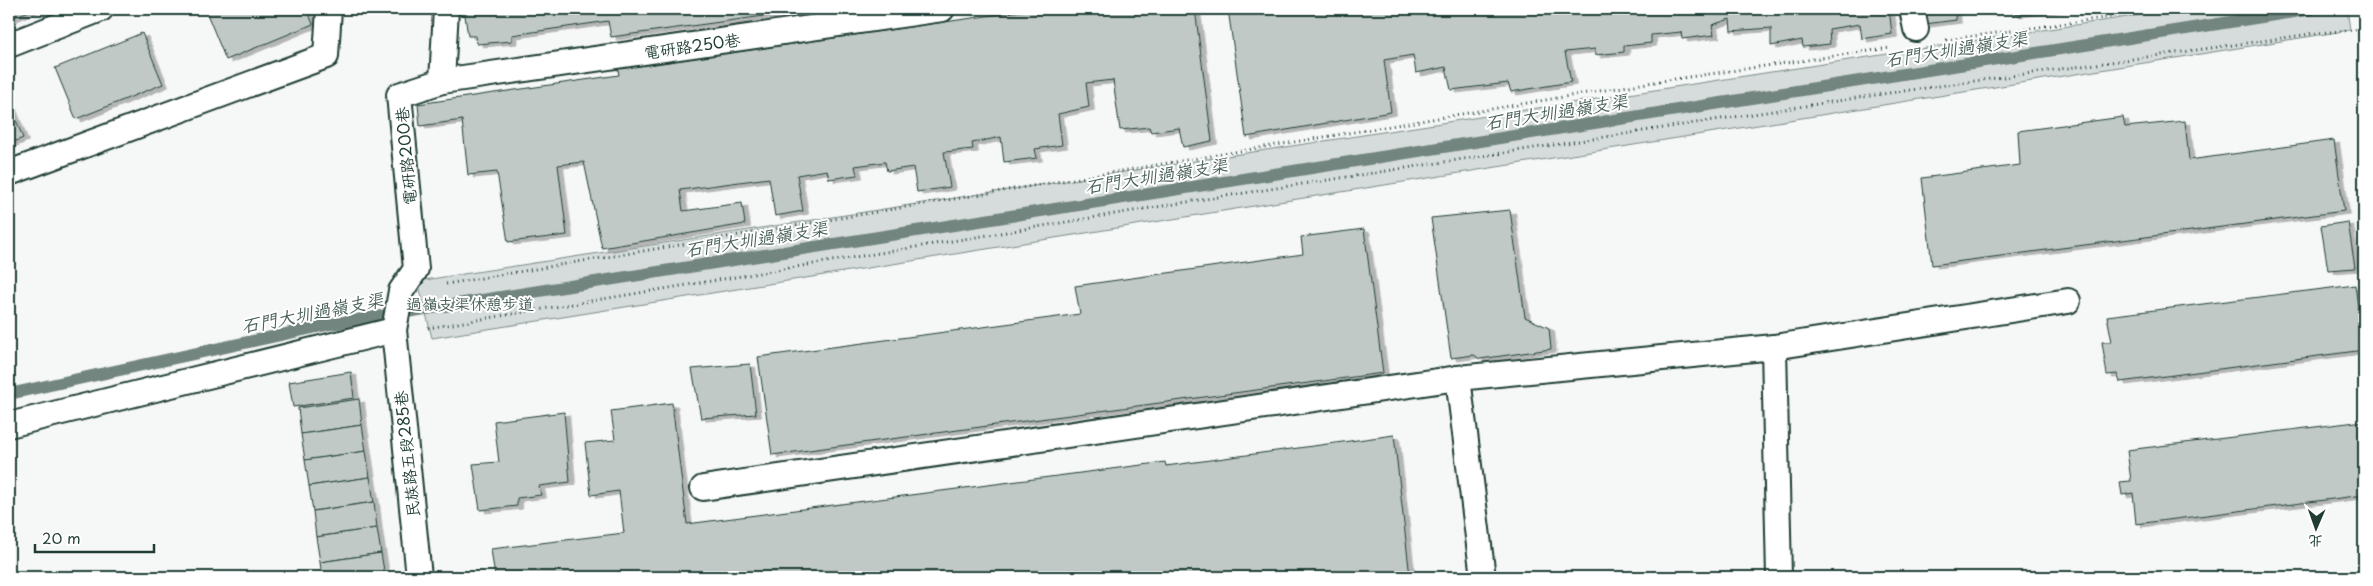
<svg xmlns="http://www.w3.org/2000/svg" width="2373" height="586" font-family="'Playpen Sans','LXGW WenKai TC',sans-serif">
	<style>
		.green { fill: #d6dcdb; stroke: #7a8c88 }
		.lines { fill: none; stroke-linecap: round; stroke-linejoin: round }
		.stream { stroke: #72857f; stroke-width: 12 }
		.building { fill: #c0c9c6; stroke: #1f3d34; filter: url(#shadow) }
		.lane-casing { stroke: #1f3d34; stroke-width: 28 }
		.path { stroke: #1f3d34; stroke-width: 3; stroke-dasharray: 1 4; stroke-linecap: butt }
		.lane { stroke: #fff; stroke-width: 24 }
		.labels { text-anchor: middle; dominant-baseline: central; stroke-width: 4; stroke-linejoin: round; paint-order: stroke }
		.street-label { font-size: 16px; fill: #1f3d34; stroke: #fff }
		.park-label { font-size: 16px; fill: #445d55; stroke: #fff }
		.water-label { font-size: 18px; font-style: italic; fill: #49615a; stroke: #fff }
	</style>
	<defs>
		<filter id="shadow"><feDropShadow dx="5.5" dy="3" stdDeviation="0" flood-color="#0004"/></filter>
	</defs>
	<rect width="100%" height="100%" fill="#f6f7f7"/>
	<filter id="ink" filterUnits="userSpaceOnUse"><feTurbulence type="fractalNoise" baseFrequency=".02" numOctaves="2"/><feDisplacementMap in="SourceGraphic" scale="10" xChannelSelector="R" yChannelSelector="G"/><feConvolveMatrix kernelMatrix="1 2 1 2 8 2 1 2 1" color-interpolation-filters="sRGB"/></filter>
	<g filter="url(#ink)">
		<path class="green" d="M2179,9h168l3,21 -1918,308 -14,-57z"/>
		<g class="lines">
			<path class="stream" d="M9,394l322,-70 1981,-315"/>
		</g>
		<g class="building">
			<path d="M9,9h25l-25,10z"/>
			<path d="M205,9h102l6,15 -87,36z"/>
			<path d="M464,9h351l-204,28 -3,-16 -96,14v6l-35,3 -1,-8h-8z"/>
			<path d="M1035,9h160l17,132 -29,6 -4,-19 -28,4 -2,-5 -29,3 -7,-50 -27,3 3,24 -31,7 4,31 -27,4 2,9 -33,4 -3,-25 -29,6 1,6 -29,3 6,35 -33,5 -4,-25 -26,4 -2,-9 -30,4 2,9 -28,4 -2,-9 -30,5 6,36 -28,5 -6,-38 -89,12 3,21 59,-8 3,21 -143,24 -18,-86 -26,3 9,70 -59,7 -11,-70 -29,3 -6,-55 -42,6 -2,-22 201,-29 -1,-6z"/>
			<path d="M1228,9h661l3,25 -30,5 -2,-15 -31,5 1,15 -27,3 -1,-7 -31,6v-18l-40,3 -1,-12 -18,6 2,10 -32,4 -1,-7 -30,3v8l-27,3v6l-29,3v-6l-30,3 6,30 -60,10 -3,-9 -57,7 -5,-23 -30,6 -3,-18 -29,5 7,52 -145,25z"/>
			<path d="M1922,9h32l2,11 -31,4z"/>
			<path d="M2013,9h45l-44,5z"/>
			<path d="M142,33l21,51 -87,35 -21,-51z"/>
			<path d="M9,102l14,36 -14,6z"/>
			<path d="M2123,117l2,10 60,-6 4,39 145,-20 10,71 -412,54 -10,-87 98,-13 -2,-34z"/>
			<path d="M1510,210l15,107 24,11 2,21 -71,10 -6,-4 -23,3 -20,-140z"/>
			<path d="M2348,222l7,46 -27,2 -7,-44z"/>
			<path d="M1364,229l19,144 -611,82 -14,-98 322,-43 -5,-28 228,-32 -2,-17z"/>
			<path d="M2355,285l9,65 -244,32 -3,-8 -10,1 -5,-33h10l-5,-26z"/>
			<path d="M750,364l6,50 -55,4 -9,-49z"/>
			<path d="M351,372l3,26 -61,9 -4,-25z"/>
			<path d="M359,399l3,26 -61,9 -3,-26z"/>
			<path d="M672,403l15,121 478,-62 1,4 228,-31 16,142h-915l-4,-28 133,-16 -5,-42 -28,4 -6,-52 30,-3 -4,-29z"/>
			<path d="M564,412l6,70 -31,4 2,9 -24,3v8l-37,4 -7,-46 26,-2 -5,-41z"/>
			<path d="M2364,421v74l-228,29 -3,-31 -11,2 -2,-13 11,-1 -4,-31z"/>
			<path d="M362,425l4,26 -61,9 -4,-26z"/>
			<path d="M366,451l4,26 -61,9 -4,-26z"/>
			<path d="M370,477l4,25 -61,9 -4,-25z"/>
			<path d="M374,502l3,26 -61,9 -3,-26z"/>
			<path d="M377,528l4,25 -61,9 -4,-25z"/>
			<path d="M381,553l4,24h-63l-2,-15z"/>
			<path d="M297,572l1,5h-28v-1z"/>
		</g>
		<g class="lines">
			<defs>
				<g id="lane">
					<path d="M1912,9l4,20"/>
					<path d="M9,45l92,-36"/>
					<path d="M442,81l500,-72"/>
					<path d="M9,173l317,-117 3,-47"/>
					<path d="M1774,347l5,230"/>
					<path d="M1458,378l25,199"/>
					<path d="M9,425l385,-95"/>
					<path d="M703,488l755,-110 316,-31 294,-46"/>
					<path d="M419,577l-25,-247 7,-39 15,-22 -17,-174 43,-14 4,-72"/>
				</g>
			</defs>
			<use href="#lane" class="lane-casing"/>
			<g class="path">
				<path d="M1946,40l222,-31"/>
				<path d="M446,284l1201,-201 243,-35"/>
				<path d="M428,328l765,-127 689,-107 436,-61 46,-4"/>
			</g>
			<use href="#lane" class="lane"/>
		</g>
	</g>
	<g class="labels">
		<g class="street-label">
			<text transform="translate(692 45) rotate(-8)">電研路250巷</text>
			<text transform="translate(405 156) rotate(-95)">電研路200巷</text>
			<text transform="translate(406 454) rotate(-96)">民族路五段285巷</text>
		</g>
		<g class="park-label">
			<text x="470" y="303">過嶺支渠休憩步道</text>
		</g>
		<g class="water-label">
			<text transform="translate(1956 48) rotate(-9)">石門大圳過嶺支渠</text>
			<text transform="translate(1556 111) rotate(-9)">石門大圳過嶺支渠</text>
			<text transform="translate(1156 175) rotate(-9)">石門大圳過嶺支渠</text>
			<text transform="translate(756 238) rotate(-9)">石門大圳過嶺支渠</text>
			<text transform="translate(312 312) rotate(-11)">石門大圳過嶺支渠</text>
		</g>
	</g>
	<rect width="2373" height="586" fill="none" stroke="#fff" stroke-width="30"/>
	<rect x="15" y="15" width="2343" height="556" fill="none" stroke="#1f3d34" stroke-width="2" filter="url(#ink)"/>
	<g transform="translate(2316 528) rotate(182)" stroke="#ffffff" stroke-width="4" paint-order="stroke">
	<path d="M0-4L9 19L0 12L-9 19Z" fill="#1f3d34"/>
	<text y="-8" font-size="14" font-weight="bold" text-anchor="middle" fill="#1f3d34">北</text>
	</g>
	<path d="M35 544v8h119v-8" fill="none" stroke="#1f3d34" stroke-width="2.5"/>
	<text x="42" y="544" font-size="15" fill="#1f3d34" stroke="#ffffff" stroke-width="4" paint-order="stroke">20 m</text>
</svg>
